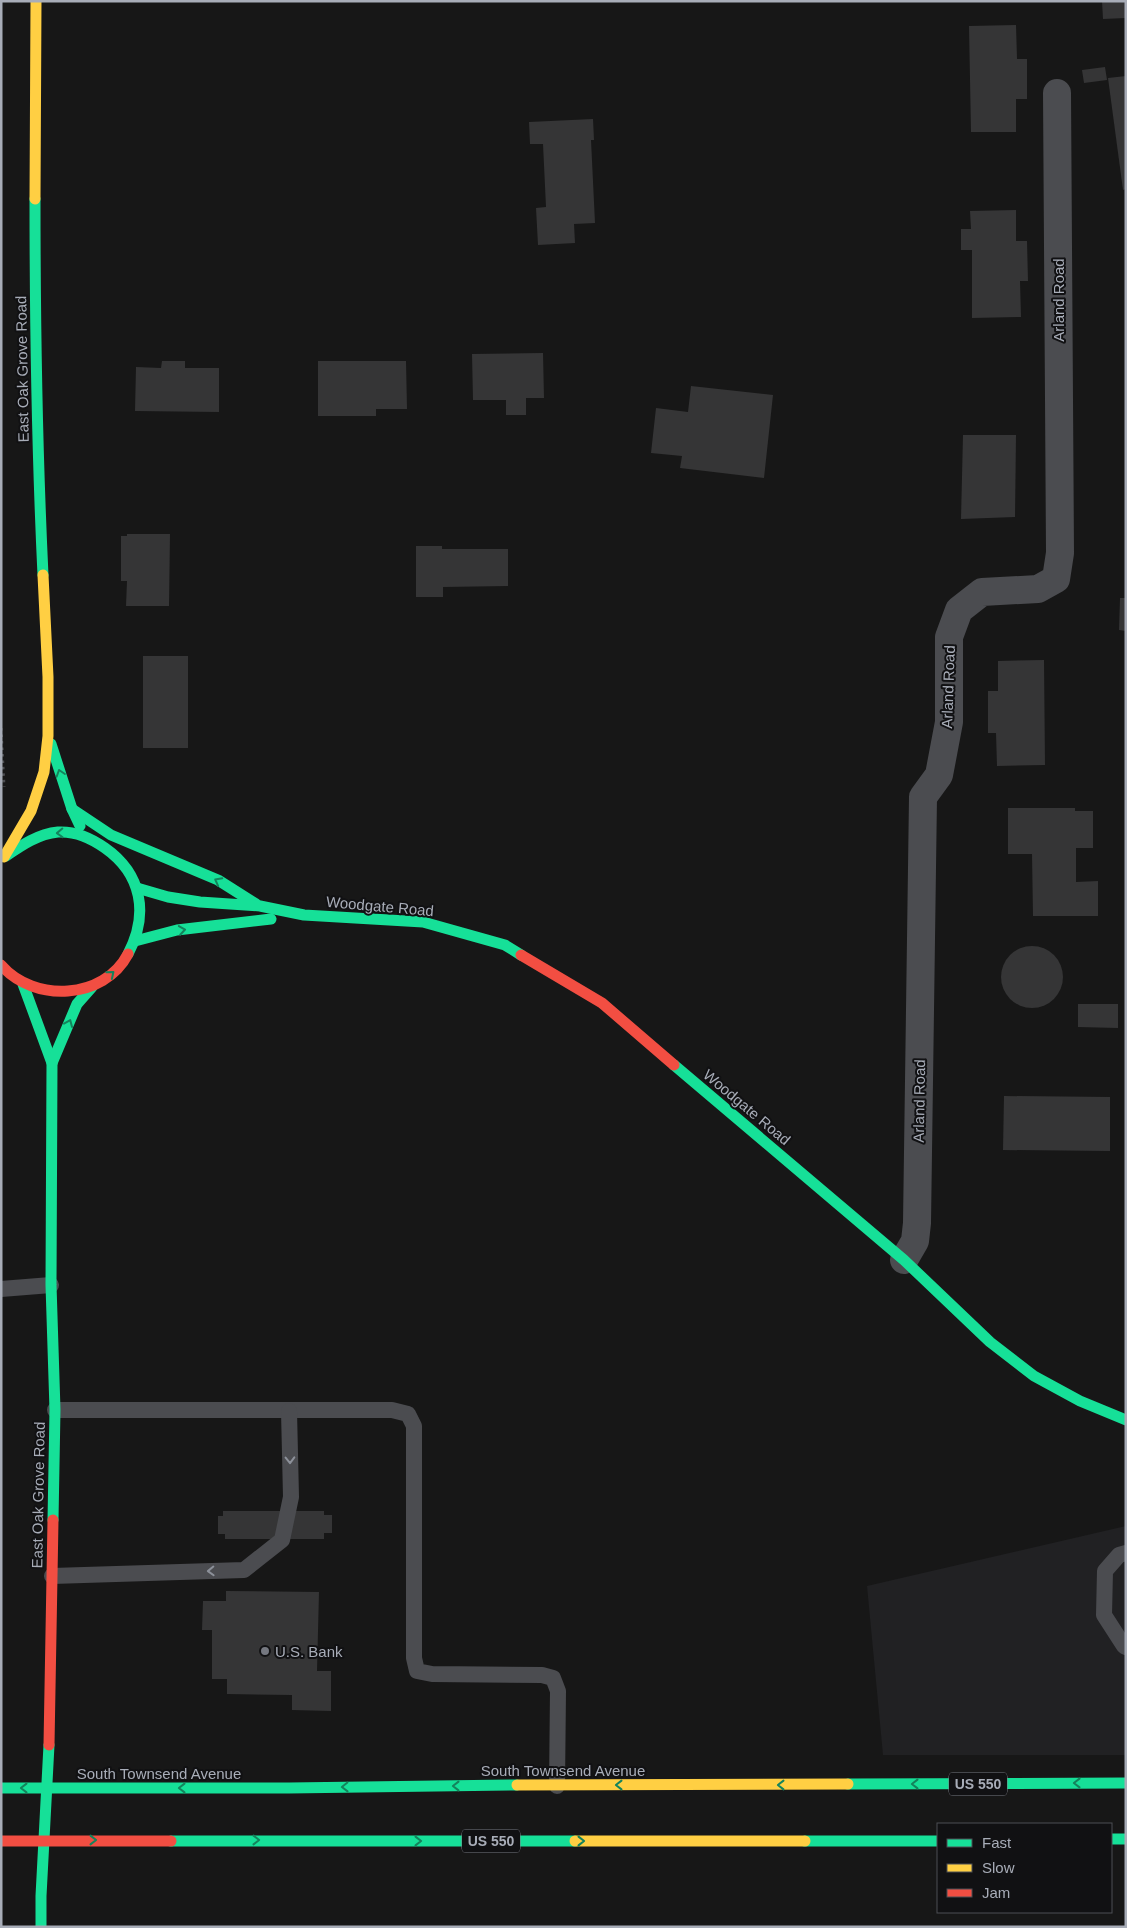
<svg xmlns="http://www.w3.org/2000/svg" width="1127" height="1928" font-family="Arial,sans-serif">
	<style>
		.built { fill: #212123 }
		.building { fill: #353536 }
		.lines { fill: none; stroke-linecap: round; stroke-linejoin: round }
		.path { stroke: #4d4e52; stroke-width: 3; stroke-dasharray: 2.5 4; stroke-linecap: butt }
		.lane { stroke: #4b4c50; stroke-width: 16 }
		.street { stroke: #4b4c50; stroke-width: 28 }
		.fast { stroke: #16e098; stroke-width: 11 }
		.slow { stroke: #ffcf43; stroke-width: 11 }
		.jam { stroke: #f24e42; stroke-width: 11 }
		.oneway { stroke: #14835c }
		.oneway2 { stroke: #8c9099 }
		.poi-dot { fill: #757880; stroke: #111113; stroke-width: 2 }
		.labels { text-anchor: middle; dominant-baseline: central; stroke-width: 4; stroke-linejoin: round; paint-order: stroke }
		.shield { fill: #111113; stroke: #7b7e86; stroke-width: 1 }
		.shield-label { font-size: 14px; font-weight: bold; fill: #a8adb8 }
		.street-label { font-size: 15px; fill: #a8adb8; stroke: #111113 }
		.poi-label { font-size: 15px; fill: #a8adb8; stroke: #111113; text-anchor: start }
	</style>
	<rect width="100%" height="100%" fill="#171717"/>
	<path class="built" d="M1126,1526v229h-243l-16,-169z"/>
	<g class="building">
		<path d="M1102,1h24v17l-23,1z"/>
		<path d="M1016,25l1,34h10v40h-11v33h-45l-2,-106z"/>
		<path d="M1105,67l2,13 -23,3 -2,-13z"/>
		<path d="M1126,76v113l-3,1 -15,-112z"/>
		<path d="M593,119l1,21h-3l4,83 -21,1 1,19 -37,2 -2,-37 10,-1 -3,-63h-13l-1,-22z"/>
		<path d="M1016,210v31h11l1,40h-8l1,36 -49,1v-68h-11v-21h10l-1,-18z"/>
		<path d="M543,353l1,45h-18v17h-20v-15h-33l-1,-46z"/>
		<path d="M162,361h23v7h34v44l-84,-1 1,-44 25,1z"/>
		<path d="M318,361h88l1,48h-31v7h-58z"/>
		<path d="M691,386l82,9 -9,83 -84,-10 2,-12 -31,-3 5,-45 32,4z"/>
		<path d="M963,435h53l-1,82 -54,2z"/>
		<path d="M127,534h43l-1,72h-43l1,-25h-6v-45h6z"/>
		<path d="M416,546h26v3h66v37l-65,1v10h-27z"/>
		<path d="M1120,598h6v33l-7,-1z"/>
		<rect x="143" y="656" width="45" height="92"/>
		<path d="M1044,660l1,105 -48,1 -1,-33h-8v-42h10v-30z"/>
		<path d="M1008,808h67v3h18v37h-17v34l22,-1v35h-65l-1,-62h-24z"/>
		<circle cx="1032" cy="977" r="31"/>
		<path d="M1078,1004h40v24l-40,-1z"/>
		<path d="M1004,1096l106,1v54l-107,-1z"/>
		<path d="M223,1511h101v4h8v18h-8v6h-99v-5h-7v-18h5z"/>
		<path d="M226,1591l93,1 -2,79h14v40l-39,-1v-15l-65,-1v-15h-15v-49h-10l1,-29h23z"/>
	</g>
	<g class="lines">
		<path class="path" d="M1,728l3,59"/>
		<g class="lane">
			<path d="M1,1289l50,-4"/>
			<path d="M55,1410h337l16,4 6,12v232l3,13 15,3 110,1 11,3 5,13 -1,95"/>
			<path d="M1126,1553l-7,2 -14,16 -1,44 20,31 2,1"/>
			<path d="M52,1576l192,-6 38,-30 9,-43 -2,-86"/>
		</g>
		<path class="street" d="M904,1260l11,-19 2,-18 6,-426 16,-22 10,-53v-85l10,-27 23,-18 56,-3 18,-10 4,-26 -3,-460"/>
		<g class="fast">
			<path d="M35,199c0,125 2,251 8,376"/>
			<path d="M51,744l21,65 8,17"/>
			<path d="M72,809l39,26 107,45 38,24"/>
			<path d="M6,856c16,-11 32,-22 52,-24 17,-1 33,6 47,16 37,26 44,66 23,106"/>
			<path d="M137,888l31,9 32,5 60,4 44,9 119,7 82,23 16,10"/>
			<path d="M135,941l42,-11 94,-11"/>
			<path d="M23,984l29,79 -1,222 4,125 -2,110"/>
			<path d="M52,1063l25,-59 15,-17"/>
			<path d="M674,1065l230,195 86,82 44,34 46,25 46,19"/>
			<path d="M848,1784l278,-1"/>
			<path d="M1,1788h288l228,-3"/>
			<path d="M1111,1839h15"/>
			<path d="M171,1841h404"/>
			<path d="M805,1841h133"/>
			<path d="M41,1927v-31l8,-151"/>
		</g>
		<g class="slow">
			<path d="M35,199l1,-198"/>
			<path d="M4,857l27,-46 13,-39 4,-36v-59l-5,-102"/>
			<path d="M517,1785l331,-1"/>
			<path d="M575,1841h230"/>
		</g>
		<g class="jam">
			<path d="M521,955l81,48 72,62"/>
			<path d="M1,965c33,38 103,35 127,-11"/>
			<path d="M49,1745l4,-225"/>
			<path d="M1,1841h170"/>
		</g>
	</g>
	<defs><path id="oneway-chevron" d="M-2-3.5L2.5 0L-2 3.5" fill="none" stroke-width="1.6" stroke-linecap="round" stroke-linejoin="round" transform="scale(1.25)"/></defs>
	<g class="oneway">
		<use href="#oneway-chevron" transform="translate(60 773) rotate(-108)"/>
		<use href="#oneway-chevron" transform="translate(60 833) rotate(178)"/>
		<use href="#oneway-chevron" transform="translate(218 881) rotate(-152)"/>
		<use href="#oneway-chevron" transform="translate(182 930) rotate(-9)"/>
		<use href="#oneway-chevron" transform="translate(111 974) rotate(-40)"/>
		<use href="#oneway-chevron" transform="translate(69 1023) rotate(-67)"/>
		<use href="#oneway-chevron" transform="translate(1077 1783) rotate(180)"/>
		<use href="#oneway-chevron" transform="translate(915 1784) rotate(180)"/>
		<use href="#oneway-chevron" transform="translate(619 1785) rotate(180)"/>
		<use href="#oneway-chevron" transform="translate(781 1785) rotate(180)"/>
		<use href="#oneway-chevron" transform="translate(456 1786) rotate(180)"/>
		<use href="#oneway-chevron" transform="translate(345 1787) rotate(179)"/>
		<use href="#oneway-chevron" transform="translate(24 1788) rotate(-180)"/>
		<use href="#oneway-chevron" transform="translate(182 1788) rotate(-180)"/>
		<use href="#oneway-chevron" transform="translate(93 1840)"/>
		<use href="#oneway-chevron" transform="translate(256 1840)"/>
		<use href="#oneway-chevron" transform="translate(418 1841)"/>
		<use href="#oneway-chevron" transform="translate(581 1841)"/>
	</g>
	<g class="oneway2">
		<use href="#oneway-chevron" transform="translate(290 1460) rotate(89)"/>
		<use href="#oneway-chevron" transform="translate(211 1571) rotate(178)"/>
	</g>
	<circle class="poi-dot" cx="265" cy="1651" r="5"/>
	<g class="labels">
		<g class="shield">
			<rect x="949" y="1772.5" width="58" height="23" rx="4"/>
			<rect x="462" y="1829.5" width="58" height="23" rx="4"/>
		</g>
		<g class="shield-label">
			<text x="978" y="1784">US 550</text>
			<text x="491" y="1841">US 550</text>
		</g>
		<g class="street-label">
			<text transform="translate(1058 300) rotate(-90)">Arland Road</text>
			<text transform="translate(22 369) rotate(-91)">East Oak Grove Road</text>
			<text transform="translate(948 687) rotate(-88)">Arland Road</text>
			<text transform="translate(380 906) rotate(5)">Woodgate Road</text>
			<text transform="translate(919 1101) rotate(-89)">Arland Road</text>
			<text transform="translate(747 1107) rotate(40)">Woodgate Road</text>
			<text transform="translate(38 1495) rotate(-89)">East Oak Grove Road</text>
			<text x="563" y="1770">South Townsend Avenue</text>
			<text x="159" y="1773">South Townsend Avenue</text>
		</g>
		<g class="poi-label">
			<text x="275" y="1651">U.S. Bank</text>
		</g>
	</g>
	<rect width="1127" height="1928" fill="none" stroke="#a8adb8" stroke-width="5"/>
	<rect x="937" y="1823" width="175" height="90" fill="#111113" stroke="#4d4f55"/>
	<rect x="947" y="1839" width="25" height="8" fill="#16e098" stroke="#4d4f55"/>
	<text x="982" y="1848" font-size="15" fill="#a8adb8">Fast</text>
	<rect x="947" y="1864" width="25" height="8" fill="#ffcf43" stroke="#4d4f55"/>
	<text x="982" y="1873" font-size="15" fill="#a8adb8">Slow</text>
	<rect x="947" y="1889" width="25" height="8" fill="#f24e42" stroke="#4d4f55"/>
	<text x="982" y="1898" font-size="15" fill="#a8adb8">Jam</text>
</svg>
